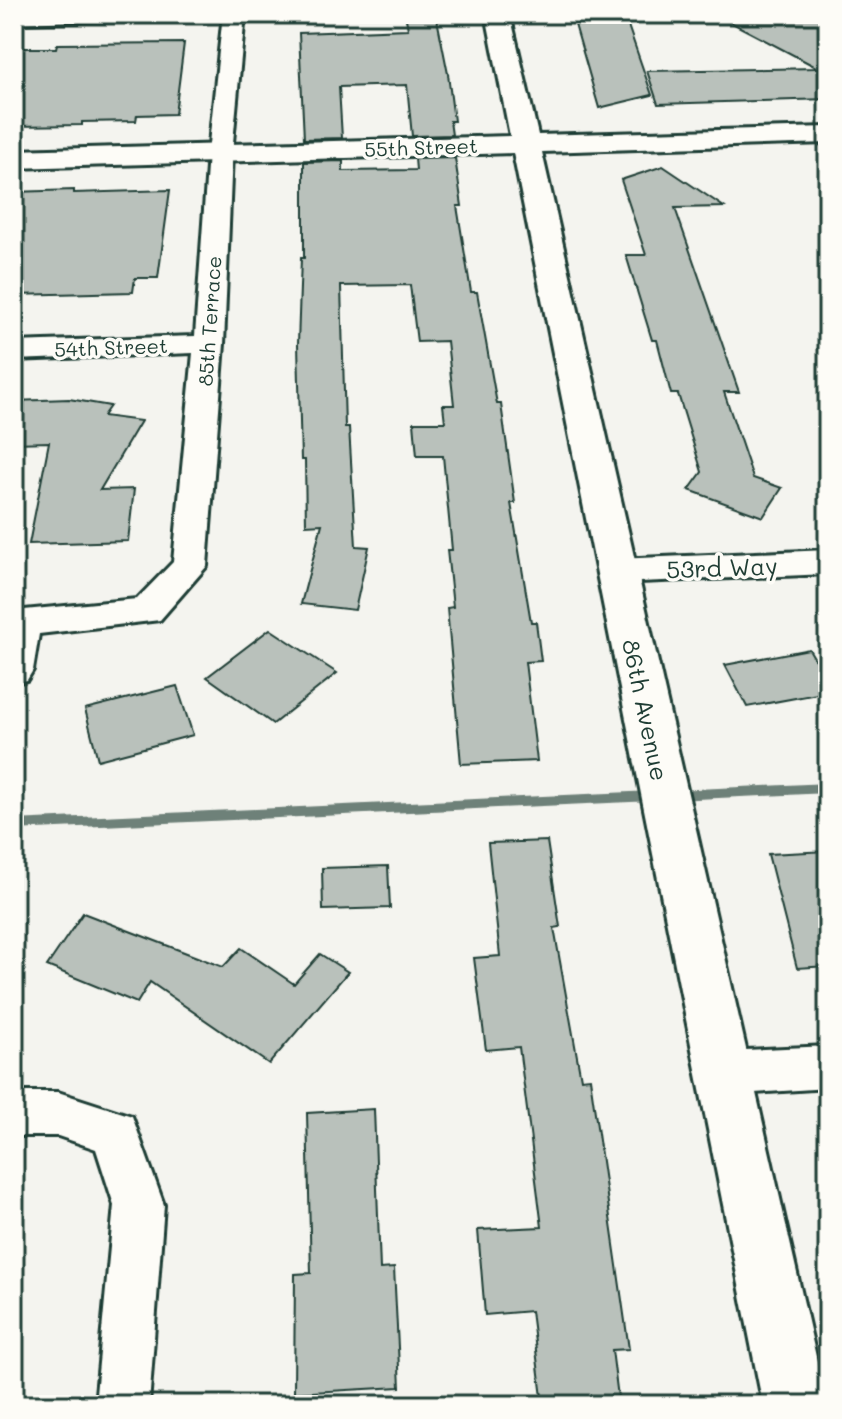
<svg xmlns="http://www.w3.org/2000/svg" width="842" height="1419" font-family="Mali,sans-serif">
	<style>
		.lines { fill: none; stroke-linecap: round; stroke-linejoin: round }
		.stream { fill: #6e8179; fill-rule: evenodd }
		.building { fill: #b9c1bb; stroke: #1f3d34; stroke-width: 2 }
		.street-casing { stroke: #1f3d34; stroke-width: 6 }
		.secondary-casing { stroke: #1f3d34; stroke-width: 6 }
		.street { fill: #fdfcf7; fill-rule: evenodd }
		.secondary { fill: #fdfcf7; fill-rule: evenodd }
		.labels { text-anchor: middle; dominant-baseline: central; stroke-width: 7; stroke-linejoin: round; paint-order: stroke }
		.far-street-label { font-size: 20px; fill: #1f3d34; stroke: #fdfcf7 }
		.street-label { font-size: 24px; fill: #1f3d34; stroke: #fdfcf7 }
	</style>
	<rect width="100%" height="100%" fill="#f4f4ef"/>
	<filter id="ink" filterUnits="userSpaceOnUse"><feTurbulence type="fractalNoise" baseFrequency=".0125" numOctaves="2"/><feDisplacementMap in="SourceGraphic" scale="16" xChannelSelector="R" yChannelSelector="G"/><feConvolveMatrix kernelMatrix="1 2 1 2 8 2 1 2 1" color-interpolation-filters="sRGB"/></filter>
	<g filter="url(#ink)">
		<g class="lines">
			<path class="stream" d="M828,783v10l-814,37v-10z"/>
		</g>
		<g class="building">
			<path d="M405,14h31l12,60 6,47h-4l2,14 -40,1 -5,-51 -68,2 3,51 -38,1 -5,-106 109,-4z"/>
			<path d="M572,14h52l28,81 -53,13z"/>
			<path d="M715,14h113v85l-170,5 -11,-33 171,-3z"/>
			<path d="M184,43l-9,71 -38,1 -1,6 -54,1v3l-68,1v-78h42l1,-4z"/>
			<path d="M455,158l7,48h-5l14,86h6l20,112h4l14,99h-4l20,119h5l5,39 -16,1 12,99 -76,3 -14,-156 6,-1 -6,-57h5l-9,-94h-26l-3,-34h31l-2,-17h11l-7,-64 -30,1 -7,-57 -69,1 4,141h4l7,119 13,1 -14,63 -54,-6 21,-80 -16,1 -1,-65h-4l-3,-116 3,-86h3v-96l39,-1v10l73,-1 -1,-11z"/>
			<path d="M663,166l61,41 -49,1 64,184h-15l29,86 29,10 -19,29 -74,-27 13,-18 -24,-78h-7l-14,-54h-5l-26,-85h20l-25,-75z"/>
			<path d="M74,190v3l96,-3 -12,88h-23l-2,14 -119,3v-103z"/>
			<path d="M69,399l41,7 -7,10 38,5 -41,69 34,-1 -6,52 -99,3 20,-102 -35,1v-42z"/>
			<path d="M270,629l67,44 -64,51 -66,-47z"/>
			<path d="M809,649l19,32v11l-81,15 -22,-42z"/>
			<path d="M177,686l16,49 -95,25 -13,-51z"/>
			<path d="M547,841l13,86 -6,1 27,151 9,-1 39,271 -17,1 7,55h-76l-12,-94 -46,4 -7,-85 64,-3 -23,-180 -33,3 -12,-92 26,-2 -12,-113z"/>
			<path d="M828,851v115l-31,2 -29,-114z"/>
			<path d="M388,866l2,42 -67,2 -1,-42z"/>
			<path d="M83,913l140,54 18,-19 53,36 26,-30 28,18 -79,92 -119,-82 -13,21 -90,-37z"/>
			<path d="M374,1109l6,160 14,-1 6,119 -106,6 1,-119 16,-1 -4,-160z"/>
		</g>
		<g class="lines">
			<defs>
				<g id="street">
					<path d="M14,14h116l-11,6 -105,3z"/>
					<path d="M223,14h22l-13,139 -8,191 -17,222 -47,54 -121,14 -6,36 -6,10 -13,4v-73l123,-12 36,-37 20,-209 -179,7v-18l181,-6 13,-183z"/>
					<path d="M828,550v24l-212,9 -12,-4 -5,-8 5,-8 12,-4z"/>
					<path d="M828,1046v42l-104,7 -16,-7 -7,-15 7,-15 16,-7z"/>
					<path d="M14,1092h44l74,24 32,89 -15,200h-54l19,-200 -18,-56 -38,-13h-44z"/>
				</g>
				<path id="secondary" d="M486,14h24l28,121 290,-8v16l-286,9 285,1253h-64l-250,-1252 -499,15v-18l496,-14z"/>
			</defs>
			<use href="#street" class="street-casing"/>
			<use href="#secondary" class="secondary-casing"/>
			<use href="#street" class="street"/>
			<use href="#secondary" class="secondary"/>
		</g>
	</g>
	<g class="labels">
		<g class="far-street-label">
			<text transform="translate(421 147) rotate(-2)">55th Street</text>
			<text transform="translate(209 321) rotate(-86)">85th Terrace</text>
			<text transform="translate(111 347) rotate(-2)">54th Street</text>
		</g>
		<g class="street-label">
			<text transform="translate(722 567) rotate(-2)">53rd Way</text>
			<text transform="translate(646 710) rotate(78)">86th Avenue</text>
		</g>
	</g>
	<rect width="842" height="1419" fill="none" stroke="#fdfcf7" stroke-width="48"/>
	<rect x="24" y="24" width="794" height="1371" fill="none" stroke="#1f3d34" stroke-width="3" filter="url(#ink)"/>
</svg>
